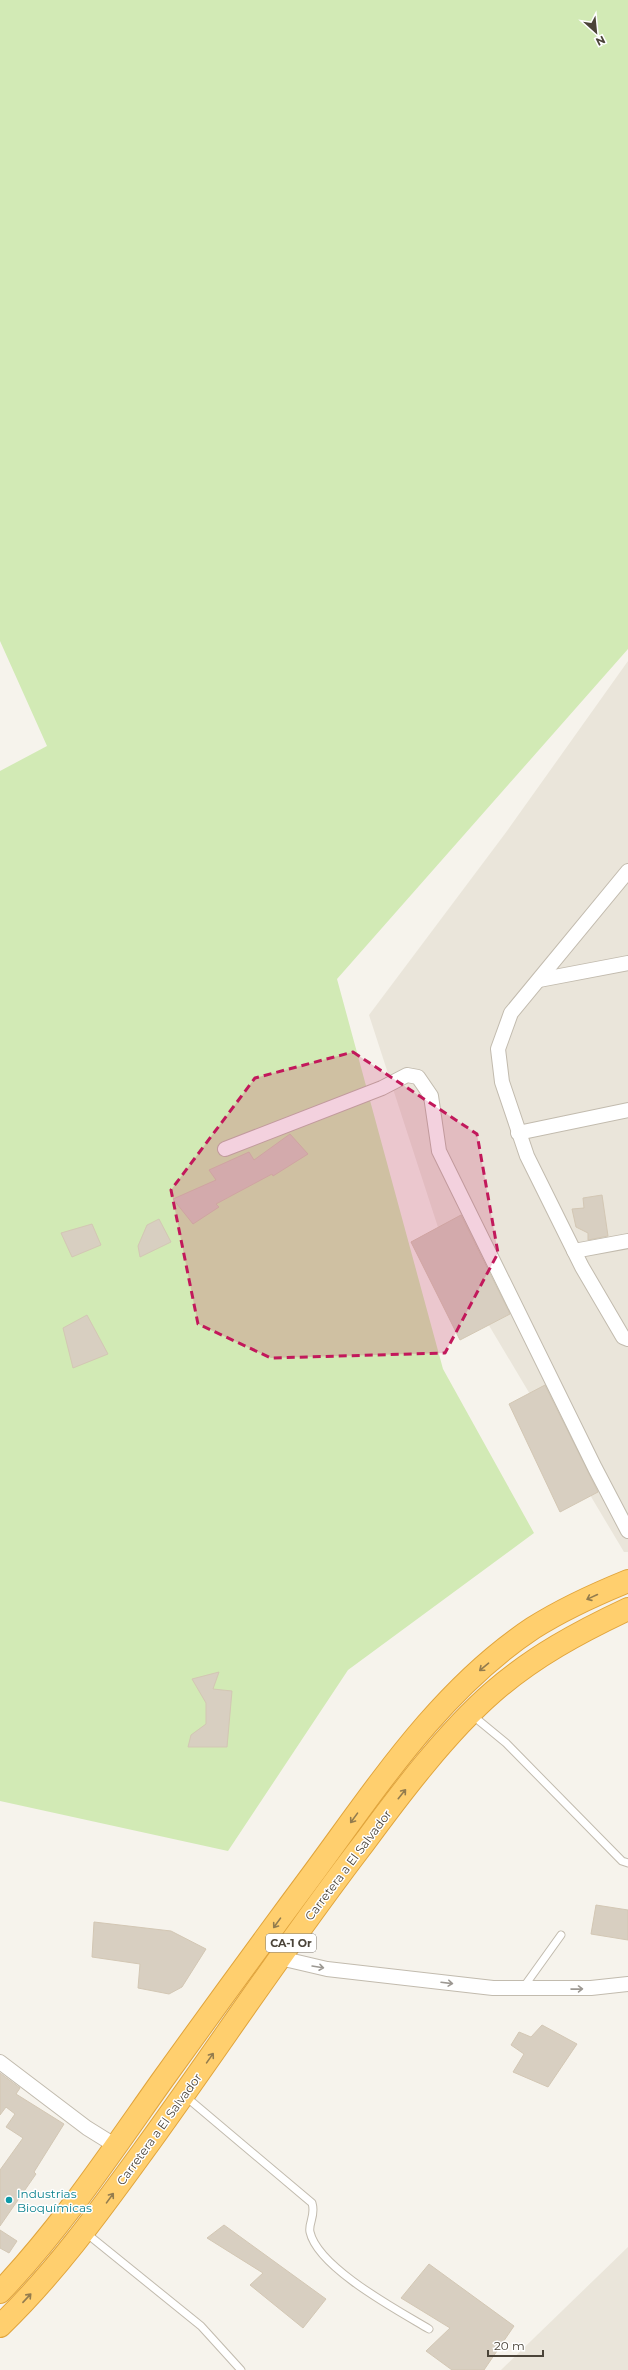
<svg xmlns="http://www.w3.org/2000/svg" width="628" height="2370" font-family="Montserrat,sans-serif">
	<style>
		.residential { fill: #eae5da }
		.green { fill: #d2eab5 }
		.building { fill: #d8cfc1; stroke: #d3c7b4 }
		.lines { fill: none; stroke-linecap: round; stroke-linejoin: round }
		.lane-casing { stroke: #c2bbae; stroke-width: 9 }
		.street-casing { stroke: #c2bbae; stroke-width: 16 }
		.highway-casing { stroke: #e0a43c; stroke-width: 24 }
		.lane { stroke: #fff; stroke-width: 7 }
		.street { stroke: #fff; stroke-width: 14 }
		.highway { stroke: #ffcf6e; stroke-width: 22 }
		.oneway { stroke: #937c4e }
		.oneway2 { stroke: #9c9892 }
		.marked { fill: #c2185b; fill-opacity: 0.2; stroke: #c2185b; stroke-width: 3; stroke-dasharray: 8 5; stroke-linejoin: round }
		.culture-dot { fill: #0f9aa8; stroke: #fff; stroke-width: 1.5 }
		.labels { text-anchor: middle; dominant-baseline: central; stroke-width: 3; stroke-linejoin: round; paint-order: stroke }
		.shield { fill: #fff; stroke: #817c74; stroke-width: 1 }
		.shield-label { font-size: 11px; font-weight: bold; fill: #4b4439 }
		.street-label { font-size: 12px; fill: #4b4439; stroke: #fff }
		.culture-label { font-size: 12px; fill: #0d838f; stroke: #fff; text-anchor: start }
	</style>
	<rect width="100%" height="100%" fill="#f6f3ec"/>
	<g class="residential">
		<path d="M628,661v891h-4l-177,-297 -78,-240 138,-184z"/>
		<path d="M628,2247v123h-127z"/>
	</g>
	<path class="green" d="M0,0h628v649l-291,330 106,390 91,164 -186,137 -120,181 -228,-50v-1030l47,-25 -47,-105z"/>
	<g class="building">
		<path d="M290,1134l18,20 -35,22 -1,-2 -56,30 3,3 -26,17 -20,-25 43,-19 -7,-10 40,-18 5,8z"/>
		<path d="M602,1195l6,41 -20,4v-7l-12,-6 -4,-18 12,-1 -1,-10z"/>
		<path d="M461,1215l49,99 -50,26 -49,-98z"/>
		<path d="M159,1219l12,23 -31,15 -2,-11 9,-21z"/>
		<path d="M92,1224l9,21 -29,12 -11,-24z"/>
		<path d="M87,1315l21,39 -35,14 -10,-40z"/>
		<path d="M545,1385l53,107 -38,20 -51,-108z"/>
		<path d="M219,1672l-6,17 19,2 -5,56h-39l3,-12 15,-11v-21l-14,-24z"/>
		<path d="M596,1905l32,5v30l-37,-6z"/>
		<path d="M94,1922l77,9 35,18 -24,38 -13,7 -31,-6 2,-24 -48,-7z"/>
		<path d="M542,2025l35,19 -29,43 -35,-15 11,-18 -13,-9 8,-13 12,5z"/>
		<path d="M0,2073l20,15 -4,6 48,30 -30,48 2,2 -36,52v-56l23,-32 -17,-11 9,-13 -9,-7 -6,8z"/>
		<path d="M224,2225l102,74 -23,29 -53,-43 13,-12 -56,-35z"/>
		<path d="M0,2230l17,11 -8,12 -9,-5z"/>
		<path d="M429,2264l85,62 -30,44h-32l-26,-19 24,-23 -49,-30z"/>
	</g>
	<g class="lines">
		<defs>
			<g id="lane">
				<path d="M472,1715l34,28 116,118 6,2"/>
				<path d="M523,1988l38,-53"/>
				<path d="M185,2096l127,107c4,13 -4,20 -2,29 8,36 89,79 119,97"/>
				<path d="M86,2233l115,93 40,44"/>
			</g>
			<g id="street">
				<path d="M628,871l-117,142 -13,36 4,33 25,74 55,111 41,70 5,2"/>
				<path d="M539,980l89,-17"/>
				<path d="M518,1133l110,-23"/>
				<path d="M225,1149l157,-61 25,-13 11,2 13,19 8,55 156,317 33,63"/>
				<path d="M574,1251l54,-10"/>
				<path d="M280,1958l47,11 166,19h98l37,-4"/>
				<path d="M0,2062l87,66 29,18"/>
			</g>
			<g id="highway">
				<path d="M0,2292c61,-64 110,-138 161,-210 51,-71 102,-141 154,-211 64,-87 126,-182 218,-243 30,-19 63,-34 95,-47"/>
				<path d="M0,2326c55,-53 99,-114 144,-176 74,-102 143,-207 220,-307 36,-49 83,-111 129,-151 40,-35 86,-60 135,-83"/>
			</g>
		</defs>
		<use href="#lane" class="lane-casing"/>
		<use href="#street" class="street-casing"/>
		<use href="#highway" class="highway-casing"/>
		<use href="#lane" class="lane"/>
		<use href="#street" class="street"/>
		<use href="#highway" class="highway"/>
	</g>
	<defs><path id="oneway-shaft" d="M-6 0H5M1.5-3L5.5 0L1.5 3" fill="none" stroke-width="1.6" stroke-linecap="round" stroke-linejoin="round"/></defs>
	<g class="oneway">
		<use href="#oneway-shaft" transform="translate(592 1597) rotate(155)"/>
		<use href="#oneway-shaft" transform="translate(484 1667) rotate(140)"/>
		<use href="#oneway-shaft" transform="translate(402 1794) rotate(-51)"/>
		<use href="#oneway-shaft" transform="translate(354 1818) rotate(126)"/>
		<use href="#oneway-shaft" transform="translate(277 1923) rotate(126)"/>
		<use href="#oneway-shaft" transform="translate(210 2058) rotate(-55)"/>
		<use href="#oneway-shaft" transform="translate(110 2198) rotate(-54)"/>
		<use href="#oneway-shaft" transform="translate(27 2298) rotate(-47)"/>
	</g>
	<g class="oneway2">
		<use href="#oneway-shaft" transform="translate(318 1967) rotate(9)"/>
		<use href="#oneway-shaft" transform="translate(447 1983) rotate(7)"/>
		<use href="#oneway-shaft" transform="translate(577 1989) rotate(-1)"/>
	</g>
	<path class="marked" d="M353,1052l124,82 21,119 -53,100 -174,5 -73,-34 -27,-134 84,-112z"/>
	<circle class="culture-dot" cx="9" cy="2200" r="4"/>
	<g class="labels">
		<rect class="shield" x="266" y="1934" width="50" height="18" rx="3"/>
		<g class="shield-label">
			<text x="291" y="1943">CA-1 Or</text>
		</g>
		<g class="street-label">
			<text transform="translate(348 1865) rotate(-53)">Carretera a El Salvador</text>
			<text transform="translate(159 2129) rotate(-54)">Carretera a El Salvador</text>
		</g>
		<g class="culture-label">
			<text x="17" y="2193">Industrias<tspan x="17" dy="14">Bioquímicas</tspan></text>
		</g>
	</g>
	<g transform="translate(596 32) rotate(153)" stroke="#ffffff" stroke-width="3" paint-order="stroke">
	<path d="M0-3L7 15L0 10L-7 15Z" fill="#4b4439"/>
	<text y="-6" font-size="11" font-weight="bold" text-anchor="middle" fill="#4b4439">N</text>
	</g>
	<path d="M488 2350v6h55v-6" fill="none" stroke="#4b4439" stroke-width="2"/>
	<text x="494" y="2350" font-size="12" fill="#4b4439" stroke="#ffffff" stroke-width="3" paint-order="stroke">20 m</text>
</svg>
